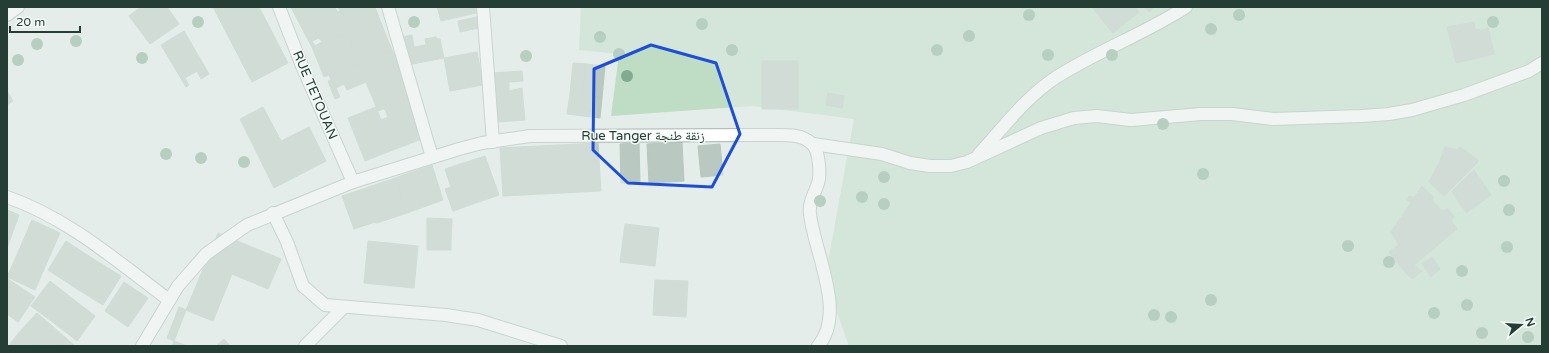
<svg xmlns="http://www.w3.org/2000/svg" width="1549" height="353" font-family="'Varela Round','Noto Naskh Arabic',sans-serif">
	<style>
		.green { fill: #bfddc5 }
		.building { fill: #bac8c2; stroke: #b7c7bf; fill-rule: evenodd }
		.lines { fill: none; stroke-linecap: round; stroke-linejoin: round }
		.street-casing { stroke: #a7b5b0; stroke-width: 14 }
		.street { stroke: #fff; stroke-width: 12 }
		.tree { fill: #81aa90 }
		.marked { fill: none; stroke: #1d4ed8; stroke-width: 3; stroke-linejoin: round }
		.labels { text-anchor: middle; dominant-baseline: central; stroke-width: 3; stroke-linejoin: round; paint-order: stroke }
		.street-label { font-size: 13px; fill: #243e36; stroke: #f5faf7 }
	</style>
	<rect width="100%" height="100%" fill="#e4ede9"/>
	<path class="green" d="M581,7h961v339h-693l-24,-67 29,-160 -102,-13 -141,10 8,-62 -40,-4z"/>
	<g class="building">
		<path d="M141,7h26l12,17 -29,20 -21,-28z"/>
		<path d="M213,7h46l29,56 -36,19z"/>
		<path d="M291,7h4l2,2 5,-2h26l-30,14z"/>
		<path d="M328,7h6l4,5 8,22 -34,13 -14,-26zM319,38l3,4 -7,4 -3,-5z"/>
		<path d="M338,7h13l-11,4z"/>
		<path d="M351,7h24l10,26 -34,13 -13,-34z"/>
		<path d="M437,7h38l1,6 -35,8z"/>
		<path d="M1092,7h43l4,5 -26,21z"/>
		<path d="M1145,7h10l-6,5z"/>
		<path d="M477,17l2,11 -19,4 -2,-11z"/>
		<path d="M1474,22l1,8 4,-1v2l9,-3 6,26 -38,9 -9,-36z"/>
		<path d="M184,31l25,43 -8,5 -4,-8 -12,7 4,7 -3,2 -25,-42z"/>
		<path d="M385,33l7,17 -33,14 -8,-18z"/>
		<path d="M346,34l13,30 -35,13 -12,-30z"/>
		<path d="M412,35l2,12 12,-2 -1,-6 11,-2 1,2h3l4,19 -37,7 -5,-28z"/>
		<path d="M392,50l5,11 -34,14 -4,-11z"/>
		<path d="M477,52l6,33 -33,6 -6,-33z"/>
		<path d="M397,61l14,37 -33,13 -15,-36z"/>
		<rect x="762" y="61" width="36" height="48"/>
		<path d="M573,63l13,1 -4,32 -12,-2z"/>
		<path d="M359,64l7,18 -19,8 -3,-6 -8,4 4,9 -5,2 -7,-18 3,-1 -2,-5z"/>
		<path d="M586,64l19,2 -3,32 -20,-2z"/>
		<path d="M522,71l1,10 -14,1v9l13,-3 3,32 -28,2 -4,-49z"/>
		<path d="M7,91l6,10 -6,4z"/>
		<path d="M828,93l16,3 -2,12 -16,-3z"/>
		<path d="M570,94l32,4 -2,20 -33,-4z"/>
		<path d="M411,98l16,39 -34,13 -12,-30 7,-3 -4,-9z"/>
		<path d="M263,107l18,34 -24,12 -17,-34z"/>
		<path d="M376,107l17,43 -28,11 -17,-43z"/>
		<path d="M309,127l17,34 -52,27 -17,-35z"/>
		<path d="M682,142l2,39 -35,2 -2,-39z"/>
		<path d="M598,143l3,48 -98,5 -3,-48z"/>
		<path d="M639,143l1,40h-19l-1,-39z"/>
		<path d="M720,144l3,31 -22,2 -3,-31z"/>
		<path d="M1445,147l12,3 3,-3 19,14 -20,20 -19,-20z"/>
		<path d="M485,156l14,39 -46,16 -8,-22 6,-2 -6,-18z"/>
		<path d="M1440,161l19,20 -15,15 -15,-14z"/>
		<path d="M432,165l11,35 -36,13 -12,-35z"/>
		<path d="M1474,170l17,25 -25,18 -14,-22z"/>
		<path d="M395,178l12,35 -30,10 -2,-1 -12,-33z"/>
		<path d="M1422,186l11,11 -1,3 6,7 -39,38 -8,-13 20,-29 -4,-3 2,-4 5,2z"/>
		<path d="M363,189l12,33 -21,7 -12,-33z"/>
		<path d="M1438,207l4,4 6,-2 6,8 -3,3 6,9 -43,36 -15,-20z"/>
		<path d="M7,210l12,5 -12,33z"/>
		<path d="M427,218l25,1 -1,21h-24z"/>
		<path d="M32,220l28,13 -12,27 -28,-12z"/>
		<path d="M625,224l34,4 -4,38 -35,-4z"/>
		<path d="M218,233l63,26 -13,30 -36,-15 -19,47 -27,-11z"/>
		<rect x="427" y="240" width="24" height="10"/>
		<path d="M66,241l29,19 -18,29 -29,-19z"/>
		<path d="M368,241l50,5 -4,42 -50,-5z"/>
		<path d="M1399,245l15,20 -9,7 -16,-20z"/>
		<path d="M20,248l28,12 -13,30 -28,-13z"/>
		<path d="M1432,257l8,12 -9,8 -9,-13z"/>
		<path d="M95,260l26,16 -18,29 -26,-16z"/>
		<path d="M1414,265l8,6 -10,8 -7,-7z"/>
		<path d="M8,279l27,18 -17,25 -11,-8z"/>
		<path d="M655,280l33,1 -2,36 -33,-2z"/>
		<path d="M50,281l23,18 -19,24 -23,-17z"/>
		<path d="M124,282l24,16 -20,29 -23,-16z"/>
		<path d="M73,299l22,17 -18,25 -23,-18z"/>
		<path d="M179,307l7,3 -12,31 -7,-3z"/>
		<path d="M37,313l29,25 -7,8h-18l-19,-17z"/>
		<path d="M22,329l19,17h-33z"/>
		<path d="M66,338l9,8h-16z"/>
		<path d="M224,339l6,7h-14z"/>
		<path d="M174,341l13,5h-15z"/>
	</g>
	<g class="lines">
		<defs>
			<g id="street">
				<path d="M279,7l23,59 51,116"/>
				<path d="M388,7l44,150"/>
				<path d="M483,7l10,135"/>
				<path d="M7,15l11,-8"/>
				<path d="M813,144l69,10 28,9 20,3h21l16,-4 74,-34 33,-10 23,-2 34,4 70,-6h31l41,5 89,-3 27,-2 23,-4 52,-15 65,-24 13,-8"/>
				<path d="M979,154c24,-26 46,-56 76,-76 42,-27 89,-44 131,-71"/>
				<path d="M7,197c61,21 111,65 162,103"/>
				<path d="M273,213l14,29 16,44 22,19 121,10 32,5 83,26"/>
				<path d="M142,346l36,-60 28,-32 41,-29 106,-43 106,-33 23,-6 48,-7 238,-1c14,0 34,-2 44,9 7,6 8,26 7,35 -2,12 -11,22 -9,35 4,38 37,99 8,132"/>
				<path d="M305,346l39,-39"/>
			</g>
		</defs>
		<use href="#street" class="street-casing"/>
		<use href="#street" class="street"/>
	</g>
	<g class="tree">
		<circle cx="1029" cy="15" r="6"/>
		<circle cx="1239" cy="15" r="6"/>
		<circle cx="198" cy="22" r="6"/>
		<circle cx="414" cy="22" r="6"/>
		<circle cx="1493" cy="22" r="6"/>
		<circle cx="702" cy="24" r="6"/>
		<circle cx="1211" cy="29" r="6"/>
		<circle cx="969" cy="36" r="6"/>
		<circle cx="600" cy="37" r="6"/>
		<circle cx="76" cy="41" r="6"/>
		<circle cx="37" cy="44" r="6"/>
		<circle cx="732" cy="50" r="6"/>
		<circle cx="937" cy="50" r="6"/>
		<circle cx="619" cy="54" r="6"/>
		<circle cx="1048" cy="55" r="6"/>
		<circle cx="1112" cy="55" r="6"/>
		<circle cx="526" cy="56" r="6"/>
		<circle cx="142" cy="58" r="6"/>
		<circle cx="18" cy="60" r="6"/>
		<circle cx="627" cy="76" r="6"/>
		<circle cx="1163" cy="124" r="6"/>
		<circle cx="166" cy="154" r="6"/>
		<circle cx="201" cy="158" r="6"/>
		<circle cx="244" cy="162" r="6"/>
		<circle cx="1203" cy="174" r="6"/>
		<circle cx="884" cy="177" r="6"/>
		<circle cx="1504" cy="181" r="6"/>
		<circle cx="862" cy="197" r="6"/>
		<circle cx="820" cy="201" r="6"/>
		<circle cx="884" cy="204" r="6"/>
		<circle cx="1509" cy="210" r="6"/>
		<circle cx="1348" cy="246" r="6"/>
		<circle cx="1507" cy="247" r="6"/>
		<circle cx="1389" cy="262" r="6"/>
		<circle cx="1462" cy="271" r="6"/>
		<circle cx="1211" cy="300" r="6"/>
		<circle cx="1467" cy="305" r="6"/>
		<circle cx="1434" cy="313" r="6"/>
		<circle cx="1154" cy="315" r="6"/>
		<circle cx="1171" cy="317" r="6"/>
		<circle cx="1482" cy="333" r="6"/>
		<circle cx="1528" cy="337" r="6"/>
	</g>
	<path d="M0 0H1549V353H0ZM651,45l65,18 24,71 -28,53 -84,-4 -35,-33 1,-81z" fill="#e4ede9" fill-opacity=".55" fill-rule="evenodd"/>
	<path class="marked" d="M651,45l65,18 24,71 -28,53 -84,-4 -35,-33 1,-81z"/>
	<g class="labels">
		<g class="street-label">
			<text transform="translate(315 95) rotate(67)">RUE TETOUAN</text>
			<text x="643" y="136">Rue Tanger زنقة طنجة</text>
		</g>
	</g>
	<rect width="1549" height="353" fill="none" stroke="#243e36" stroke-width="16"/>
	<g transform="translate(1521 325) rotate(72)" stroke="#f5faf7" stroke-width="3" paint-order="stroke">
	<path d="M0-3L7 15L0 10L-7 15Z" fill="#243e36"/>
	<text y="-6" font-size="11" font-weight="bold" text-anchor="middle" fill="#243e36">N</text>
	</g>
	<path d="M10 26v6h70v-6" fill="none" stroke="#243e36" stroke-width="2"/>
	<text x="16" y="26" font-size="12" fill="#243e36" stroke="#f5faf7" stroke-width="3" paint-order="stroke">20 m</text>
</svg>
